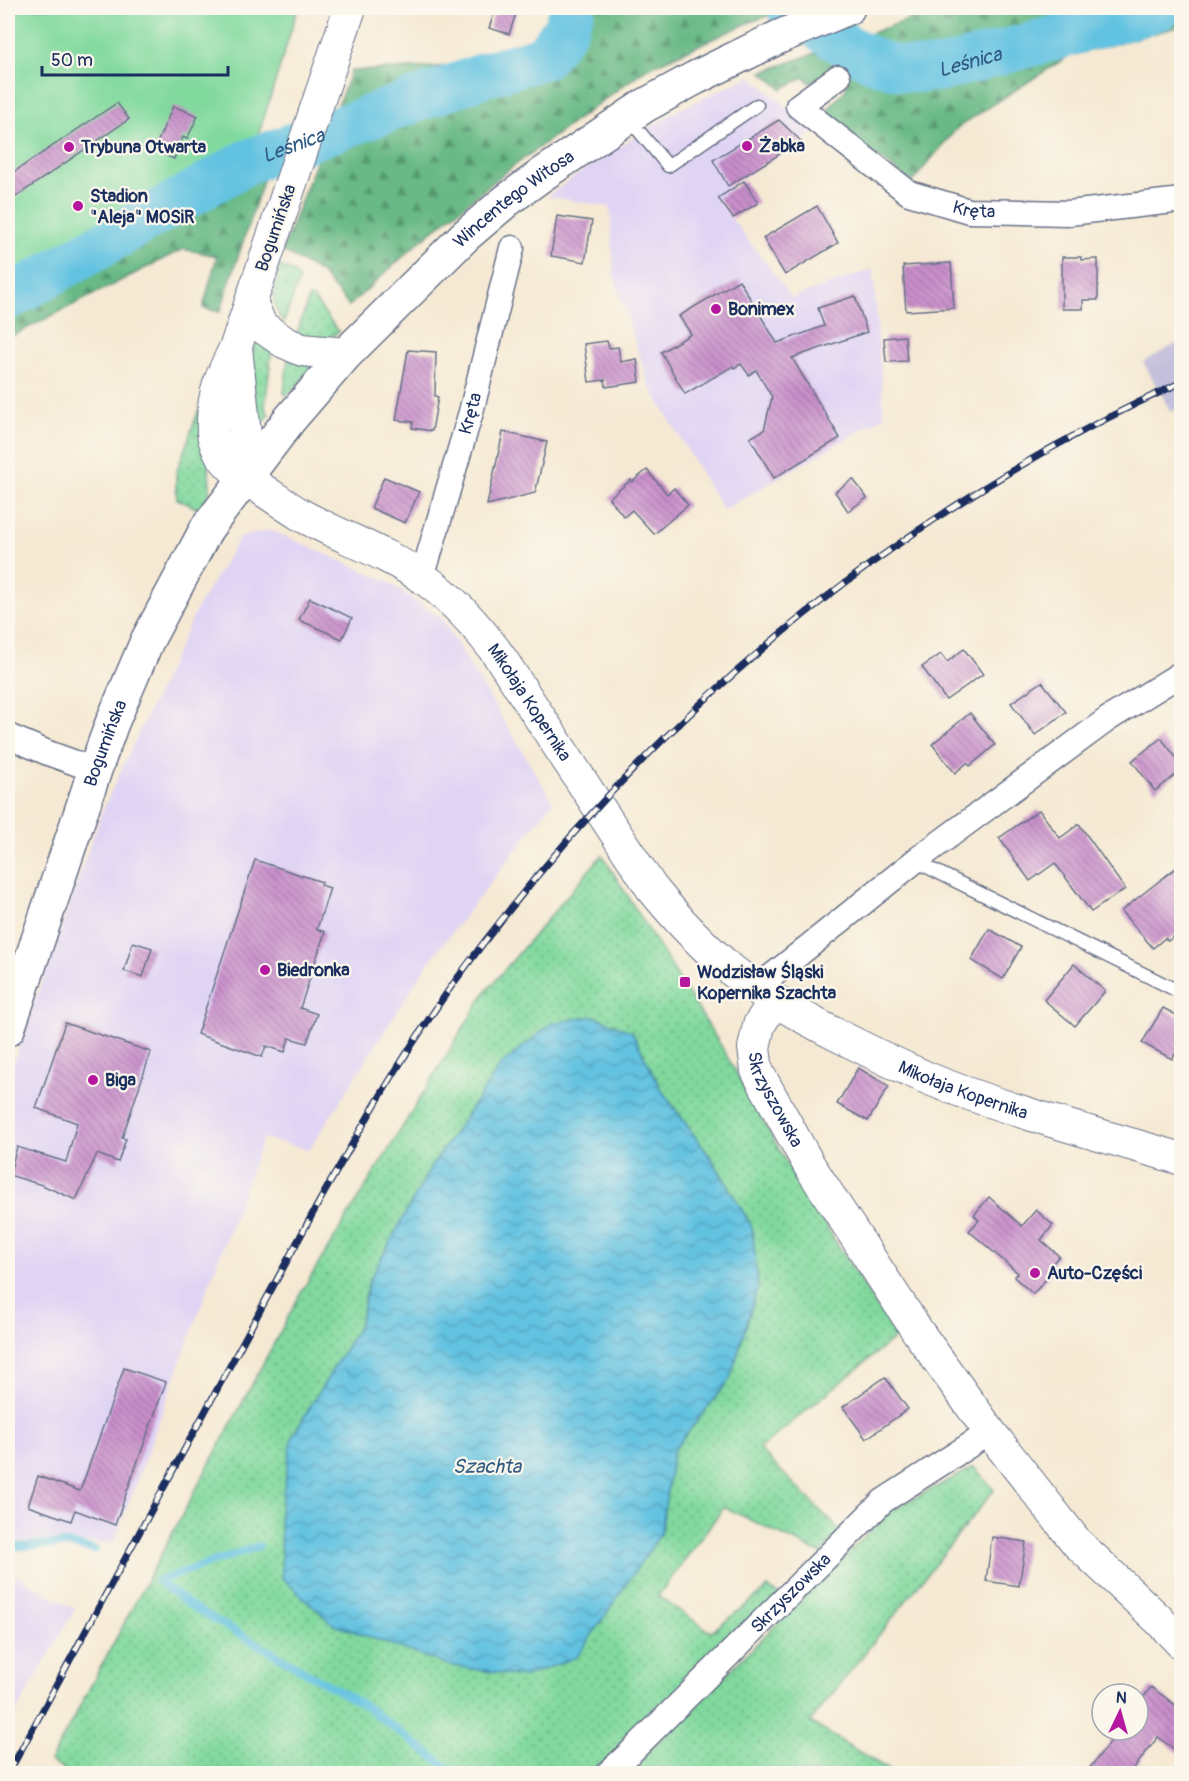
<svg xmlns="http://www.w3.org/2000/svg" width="1189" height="1781" font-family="Pangolin,sans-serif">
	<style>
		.built { fill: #e0d4f4 }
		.railway { fill: #c4c0db }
		.grass { fill: url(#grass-dots); stroke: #4e847e; stroke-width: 1.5; fill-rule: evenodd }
		.forest { fill: url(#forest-firs); stroke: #427472; stroke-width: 1.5 }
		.garden { fill: #81d99e; stroke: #4e847e; stroke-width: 1.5 }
		.water { fill: url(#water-waves); stroke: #3e78a0; stroke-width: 1.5 }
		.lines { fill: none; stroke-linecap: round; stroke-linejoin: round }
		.stream { stroke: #62c2e1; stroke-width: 8 }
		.river { stroke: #62c2e1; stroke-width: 45 }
		.building { fill: url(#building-back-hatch) }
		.service-casing { stroke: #677087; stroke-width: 15 }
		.minor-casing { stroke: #677087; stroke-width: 27 }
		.tertiary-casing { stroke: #677087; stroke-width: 34 }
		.primary-casing { stroke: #677087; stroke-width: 36 }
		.service { stroke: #fff; stroke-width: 12 }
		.minor { stroke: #fff; stroke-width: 24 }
		.tertiary { stroke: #fff; stroke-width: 32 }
		.primary { stroke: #fff; stroke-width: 33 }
		.rail-casing { stroke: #1b2f5e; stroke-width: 7 }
		.rail { stroke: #fbf7ec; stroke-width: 4.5; stroke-dasharray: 14; stroke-linecap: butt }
		.poi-dot { fill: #b5179e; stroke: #fbf7ec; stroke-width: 2 }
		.labels { text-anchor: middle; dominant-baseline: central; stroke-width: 4.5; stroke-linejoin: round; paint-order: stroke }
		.poi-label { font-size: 18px; font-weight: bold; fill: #1b2f5e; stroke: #fbf7ec; text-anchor: start }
		.street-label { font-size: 18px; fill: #1b2f5e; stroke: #fbf7ec }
		.water-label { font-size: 20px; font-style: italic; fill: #305b85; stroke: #fbf7ec }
	</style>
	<defs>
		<pattern id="grass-dots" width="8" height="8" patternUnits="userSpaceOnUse" patternTransform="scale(1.5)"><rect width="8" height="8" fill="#81d99e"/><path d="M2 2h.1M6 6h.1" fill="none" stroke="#69b084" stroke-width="1.8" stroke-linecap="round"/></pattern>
		<pattern id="forest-firs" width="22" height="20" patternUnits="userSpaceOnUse" patternTransform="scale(1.5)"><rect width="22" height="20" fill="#68b985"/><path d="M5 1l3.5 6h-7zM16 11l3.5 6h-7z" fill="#559770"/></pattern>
		<pattern id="water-waves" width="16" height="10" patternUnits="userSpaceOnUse" patternTransform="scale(1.5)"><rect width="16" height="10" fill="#62c2e1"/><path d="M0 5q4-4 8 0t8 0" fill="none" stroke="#509eba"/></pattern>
		<pattern id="building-back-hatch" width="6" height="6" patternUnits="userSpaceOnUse" patternTransform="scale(1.5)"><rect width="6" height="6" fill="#c98fcb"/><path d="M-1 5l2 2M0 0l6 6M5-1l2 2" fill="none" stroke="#a275a8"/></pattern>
	</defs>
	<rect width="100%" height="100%" fill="#fbf7ec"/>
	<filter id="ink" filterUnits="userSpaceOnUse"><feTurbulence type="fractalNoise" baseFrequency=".0167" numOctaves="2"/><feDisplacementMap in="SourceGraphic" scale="12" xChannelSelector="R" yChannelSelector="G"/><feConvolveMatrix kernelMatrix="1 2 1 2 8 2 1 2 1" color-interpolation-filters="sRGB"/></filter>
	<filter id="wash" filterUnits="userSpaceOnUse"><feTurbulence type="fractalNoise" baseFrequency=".008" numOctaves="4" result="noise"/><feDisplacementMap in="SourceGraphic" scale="24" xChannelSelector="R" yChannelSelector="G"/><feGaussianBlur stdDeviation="1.35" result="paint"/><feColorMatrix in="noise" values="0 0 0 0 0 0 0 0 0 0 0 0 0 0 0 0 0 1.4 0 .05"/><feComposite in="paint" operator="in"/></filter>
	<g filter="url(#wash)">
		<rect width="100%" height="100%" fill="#f5e9d3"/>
		<g class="built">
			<path d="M751,76l65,56 -87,54 2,3 -14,10 75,99 81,-29 11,148 -161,93 -74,-125 -35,-109 -4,-69 -63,-11 56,-39 75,-47z"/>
			<path d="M271,530l116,51 55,38 111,183 -125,161 -119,187 -46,-12 -149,405 -106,-2v-463l95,-269 94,-201 43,-71z"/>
			<path d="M8,1571l67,38 -67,118z"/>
		</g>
		<path class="railway" d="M1181,341v66l-10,5 -28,-50z"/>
		<g class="grass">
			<path d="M280,266l15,7 4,7 -15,42c-15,-16 -10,-37 -4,-56z"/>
			<path d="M309,297l4,1 26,34c-14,11 -26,5 -42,1z"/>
			<path d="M258,337l14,10 -7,60 4,8 -11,15 -7,-77z"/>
			<path d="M288,358l22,8 1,4 -24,26 -3,-3z"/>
			<path d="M205,392l-1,32 6,60 -1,9 -8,17 -24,-11 -1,-11v-14z"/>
			<path d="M602,855l119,191 72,128 103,163 -137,112 82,82 -20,23 -97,-47 -66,89 53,36 57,-44 12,7 -154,151 -32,27 -523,1 -21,-12 253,-473 181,-295zM632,1032l30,59 53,73 37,63 6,59 -28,93 -57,72 -12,82 -369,-96 67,-111 10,-45 62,-114 70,-102z"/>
			<path d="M974,1467l20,23 -184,232 84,51h-267l263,-262z"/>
		</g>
		<g class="forest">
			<path d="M564,8h225l-41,15 -102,46 -139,102 -88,71 -70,64 -29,-34 -38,-21 69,-180 102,-5 87,-17z"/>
			<path d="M941,8h240v18l-114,31 -109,70 -46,55 -90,-66 25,-28 -12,-19 -25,14 -6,-6 -22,12 -20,-17z"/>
			<path d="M276,141l-56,171 -17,-4 14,-52 -34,-7 -175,89v-45l111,-65z"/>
		</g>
		<path class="garden" d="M8,8h290l-43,138 -214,121 -33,21z"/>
		<path class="water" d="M594,1016l38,16 30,59 53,73 37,63 6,59 -28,93 -57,72 -12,82 -84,124 -54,20 -75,-12 -115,-41 -51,-46 -2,-65 12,-76 67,-111 10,-45 62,-114 70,-102 51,-42z"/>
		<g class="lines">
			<g class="stream">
				<path d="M8,1547l59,-3 28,6"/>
				<path d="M158,1581l35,26 172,99 91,68"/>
				<path d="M158,1581l101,-35"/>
			</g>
			<g class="river">
				<path id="s1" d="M789,8c38,24 79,60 126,62 9,1 19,-1 28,-1l194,-54 22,-7"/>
				<path id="s2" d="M8,298l239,-136 237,-87 60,-18 20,-26 9,-23"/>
			</g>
		</g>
		<g id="blocks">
			<g class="building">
				<path d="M496,8h22l-9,26 -20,-6z"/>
				<path d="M117,103l12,16 -121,83v-26z"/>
				<path d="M173,106l25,10 -11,23 -4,-2 -9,22 -20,-9z"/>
				<path d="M779,120l22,21 -73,45 -15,-26z"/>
				<path d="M744,181l14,22 -25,15 -15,-20z"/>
				<path d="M817,206l21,37 -53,32 -22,-37z"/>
				<path d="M557,216l35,5 -7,41 -34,-6z"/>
				<path d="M1062,257h19v3l17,-1v41h-15v9h-21z"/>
				<path d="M951,263l3,45 -48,3 -3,-45z"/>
				<path d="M739,280l38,63 47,-17 -6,-18 37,-12 12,36 -75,26 48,80 -66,40 -24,-40 14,-8 8,-33 -16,-27 -7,5 -8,-11 -7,4 -1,-2 -48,28 -24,-42 30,-18 -12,-18z"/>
				<path d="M905,336l2,25 -21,1 -2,-24z"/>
				<path d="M607,341l2,7 9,-1 3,15 16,-3 3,23 -34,5 -1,-7 -16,2 -5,-38z"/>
				<path d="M408,350l28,2 -1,44 3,1 -6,34 -20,-3 1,-6 -17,-2z"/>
				<path d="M503,432l44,10 -10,43 -2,8 -48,12z"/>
				<path d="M647,470l20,24 7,-6 14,17 -34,29 -22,-24 -8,7 -15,-19 22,-18 1,2z"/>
				<path d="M384,477l35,15 -14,31 -34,-15z"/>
				<path d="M853,479l14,19 -19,13 -13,-19z"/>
				<path d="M310,598l42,20 -10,21 -43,-19z"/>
				<path d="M964,649l19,25 -37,26 -24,-33 19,-13 6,8z"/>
				<path d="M1042,682l24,30 -31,23 -24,-32z"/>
				<path d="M970,713l25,32 -25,21 -3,-3 -12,10 -23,-29z"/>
				<path d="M1161,738l21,27v5l-27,21 -23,-30z"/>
				<path d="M1039,810l21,28 19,-14 46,65 -34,23 -36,-49 -25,18 -31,-43z"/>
				<path d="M255,860l67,22 -1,3 9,3 -13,41 8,3 -25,76 17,6 -10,29 -18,-5 -4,14 -19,-6 -4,11 -65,-23z"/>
				<path d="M1182,863v67l-14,11 -3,-3 -12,10 -32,-37z"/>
				<path d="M989,929l32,18 -18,32 -32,-19z"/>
				<path d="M133,942l19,6 -9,29 -19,-6z"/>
				<path d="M1074,964l31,27 -30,35 -31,-26z"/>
				<path d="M1163,1008l19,10v24l-10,17 -30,-16z"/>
				<path d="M65,1023l86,29 -29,86 4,1 -8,23 -21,-8 -21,46 -34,-15 -33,-10 8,-28 49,15 11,-39 -41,-15z"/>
				<path d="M858,1068l31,18 -21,35 -31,-17z"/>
				<path d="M989,1197l33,29 14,-16 17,15 -12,15 18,16 -7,8 4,4 -23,26 -19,-17 4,-4 -49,-42 10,-11 -5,-5z"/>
				<path d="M124,1368l42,14 -51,143 -40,-15 -4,11 -43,-15 10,-30 42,15z"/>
				<path d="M885,1377l23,32 -42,30 -23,-32z"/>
				<path d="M992,1537l34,5 -7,44 -33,-5z"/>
				<path d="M1151,1687l31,23v45l-24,-18 -28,36h-44l33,-43h19v-25z"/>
			</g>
		</g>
	</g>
	<g filter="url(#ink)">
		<use href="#blocks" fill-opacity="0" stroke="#677087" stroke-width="1.5"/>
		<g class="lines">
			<defs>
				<g id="service">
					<path d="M628,118l40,48 89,-61"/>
					<path d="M915,861l267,132"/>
				</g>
				<g id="minor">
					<path id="s3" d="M838,77l-40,29 111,87 60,18 100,2 113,-13"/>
					<path id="s4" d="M421,576l6,-15 44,-149 41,-164"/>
					<path d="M8,736l40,17 47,17"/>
					<path d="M759,990l9,-11 10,-8 137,-110 193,-142 74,-46"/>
					<path id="s5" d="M607,1774l24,-22 252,-251 107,-69"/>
				</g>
				<g id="tertiary">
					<path id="s6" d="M350,8l-114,338c-13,28 -22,42 -23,74 0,6 -1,13 1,18 6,25 29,38 49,52 12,8 25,17 38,25 40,22 84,37 122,63 32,22 57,51 79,82l149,227c25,31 52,60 83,85 36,28 76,50 117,70 30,15 60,30 91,42 78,30 159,51 240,75"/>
					<path d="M251,302l10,24 23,16 18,8 44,4"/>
					<path d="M236,347l10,98 -1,32"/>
					<path id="s7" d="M774,1001l-15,24 -5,23 3,23 52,94 109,167 72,100 87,111 81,76 24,25"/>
				</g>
				<g id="primary">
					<path id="s8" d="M8,1029l87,-259 17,-47 35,-82 60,-113 83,-109 56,-65 119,-118 41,-35 37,-27 101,-68 51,-28 84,-41 69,-29"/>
				</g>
			</defs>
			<use href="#service" class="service-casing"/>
			<use href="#minor" class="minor-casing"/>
			<use href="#tertiary" class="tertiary-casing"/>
			<use href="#primary" class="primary-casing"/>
			<use href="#service" class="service"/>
			<use href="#minor" class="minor"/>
			<use href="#tertiary" class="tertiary"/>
			<use href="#primary" class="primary"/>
			<defs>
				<path id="rail" d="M8,1774l311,-572c42,-74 84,-148 134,-218 186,-258 438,-470 729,-602"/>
			</defs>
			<use href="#rail" class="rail-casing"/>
			<use href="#rail" class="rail"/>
		</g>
	</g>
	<g class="poi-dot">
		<circle cx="747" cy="146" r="6"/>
		<circle cx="69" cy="147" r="6"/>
		<circle cx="78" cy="206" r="6"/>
		<circle cx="716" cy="309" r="6"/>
		<circle cx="265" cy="970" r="6"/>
		<rect x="679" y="976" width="12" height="12" rx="3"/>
		<circle cx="93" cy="1080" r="6"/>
		<circle cx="1035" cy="1273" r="6"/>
	</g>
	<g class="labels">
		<g class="poi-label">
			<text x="759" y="146">Żabka</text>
			<text x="81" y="147">Trybuna Otwarta</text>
			<text x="90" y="196">Stadion<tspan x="90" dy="21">"Aleja" MOSiR</tspan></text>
			<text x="728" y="309">Bonimex</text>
			<text x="277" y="970">Biedronka</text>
			<text x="697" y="972">Wodzisław Śląski<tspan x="697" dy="21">Kopernika Szachta</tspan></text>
			<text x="105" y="1080">Biga</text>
			<text x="1047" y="1273">Auto-Części</text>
		</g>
		<g class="street-label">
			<text stroke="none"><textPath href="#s8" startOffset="992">Wincentego Witosa</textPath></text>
			<text stroke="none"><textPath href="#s3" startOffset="258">Kręta</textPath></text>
			<text transform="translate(276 228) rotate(-71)">Bogumińska</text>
			<text stroke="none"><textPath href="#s4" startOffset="170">Kręta</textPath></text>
			<text stroke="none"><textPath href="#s6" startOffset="874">Mikołaja Kopernika</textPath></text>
			<text stroke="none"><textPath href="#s8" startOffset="302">Bogumińska</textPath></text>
			<text stroke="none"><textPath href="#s6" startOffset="1473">Mikołaja Kopernika</textPath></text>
			<text stroke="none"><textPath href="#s7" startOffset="108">Skrzyszowska</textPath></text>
			<text stroke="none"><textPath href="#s5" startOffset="258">Skrzyszowska</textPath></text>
		</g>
		<g class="water-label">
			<text stroke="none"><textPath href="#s1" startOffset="198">Leśnica</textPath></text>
			<text stroke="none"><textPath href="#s2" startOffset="324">Leśnica</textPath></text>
			<text x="487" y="1466">Szachta</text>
		</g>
	</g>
	<rect width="1189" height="1781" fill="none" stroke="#fbf7ec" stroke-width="30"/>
	<g transform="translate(1120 1712) rotate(5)"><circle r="28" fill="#fbf7ec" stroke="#a1a7b3" stroke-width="1.5"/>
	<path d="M0-4.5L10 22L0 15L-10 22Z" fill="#b5179e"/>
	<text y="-9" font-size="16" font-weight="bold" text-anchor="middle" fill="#1b2f5e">N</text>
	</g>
	<path d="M42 66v9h186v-9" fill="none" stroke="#1b2f5e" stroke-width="3"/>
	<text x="51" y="66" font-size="18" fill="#1b2f5e" stroke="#fbf7ec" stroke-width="4.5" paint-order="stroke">50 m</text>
</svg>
